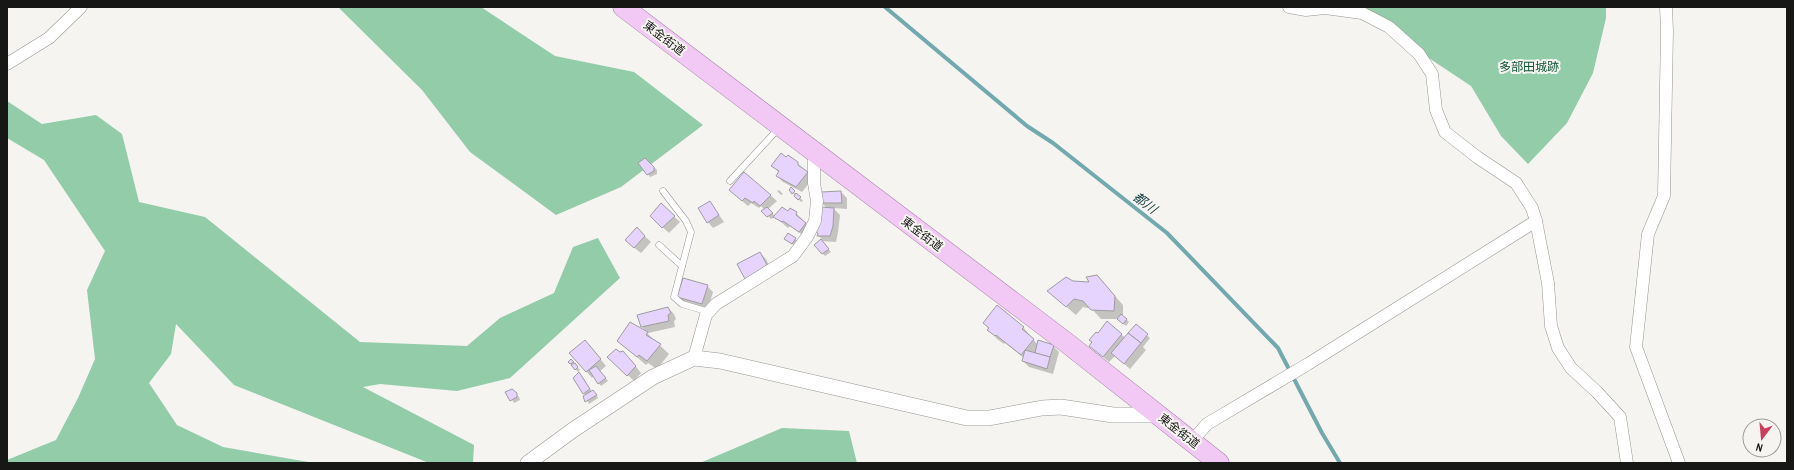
<svg xmlns="http://www.w3.org/2000/svg" width="1794" height="470" font-family="'Archivo Narrow','Noto Sans JP',sans-serif">
	<style>
		.forest { fill: #92cca9 }
		.shadow { fill: #0003 }
		.lines { fill: none; stroke-linecap: round; stroke-linejoin: round }
		.stream { stroke: #72a9ae; stroke-width: 4 }
		.building { fill: #e6d3fe; stroke: #9f9da1 }
		.service-casing { stroke: #969592; stroke-width: 7 }
		.minor-casing { stroke: #969592; stroke-width: 13 }
		.tertiary-casing { stroke: #969592; stroke-width: 16 }
		.trunk-casing { stroke: #a382a4; stroke-width: 21 }
		.service { stroke: #fff; stroke-width: 6 }
		.minor { stroke: #fff; stroke-width: 12 }
		.tertiary { stroke: #fff; stroke-width: 15 }
		.trunk { stroke: #f2c8f4; stroke-width: 20 }
		.labels { text-anchor: middle; dominant-baseline: central; stroke-width: 4; stroke-linejoin: round; paint-order: stroke }
		.street-label { font-size: 12px; fill: #171716; stroke: #f5f4f0 }
		.park-label { font-size: 12px; fill: #0e5434; stroke: #f5f4f0 }
		.water-label { font-size: 13px; font-style: italic; fill: #21474a; stroke: #f5f4f0 }
	</style>
	<rect width="100%" height="100%" fill="#f5f4f0"/>
	<g class="forest">
		<path d="M338,7h143l74,49 79,16 69,53 -82,62 -65,28 -86,-63 -48,-62z"/>
		<path d="M1352,7h254v11l-13,55 -26,50 -39,41 -27,-28 -30,-50z"/>
		<path d="M7,101l35,23 54,-9 26,19 17,68 66,15 155,125 107,4 33,-28 54,-25 19,-46 25,-9 22,40 -110,100 -53,13 -77,-7 -17,3 111,58 -1,18h-44l-195,-78 -58,-61 -5,30 -22,29 28,42 46,22 91,16h-307v-3l49,-20 22,-42 17,-39 -8,-69 18,-39 -61,-91 -37,-22z"/>
		<path d="M782,428l67,3 8,32h-157z"/>
	</g>
	<g class="shadow">
		<path d="M787,158l10,5 16,15 -11,14 -19,-10 -6,-6 2,-3 -6,-7z"/>
		<path d="M645,159l12,11v4l-7,3 -2,-3z"/>
		<path d="M745,174l32,27 -9,8 7,7 13,-4 8,1 6,6 -1,1 11,10 -7,7 -15,-11 -2,2 -13,-11 -4,2 -8,-8 2,-1 -4,-4 -2,2 -8,-5 -3,3 -12,-10z"/>
		<path d="M779,190l4,4 -2,1 -4,-4z"/>
		<path d="M790,190l7,4 6,7 -2,1z"/>
		<path d="M841,192l6,6v11l-14,-1 7,7 -2,17 -2,10 -15,-1 10,11 -6,4 -10,-11 7,-6 -4,-3 9,-28 -6,-6z"/>
		<path d="M710,202l14,20 -11,6 -5,-6z"/>
		<path d="M661,204l19,18 -11,11 -18,-17z"/>
		<path d="M637,229l14,13 -10,11 -9,-7z"/>
		<path d="M795,239l3,2 -3,5 -7,-5z"/>
		<path d="M760,253l6,6 6,13 -21,13z"/>
		<path d="M1097,276l26,29v11l6,6 -3,4 -8,-7h-17l-9,-10 -9,-2 -7,8 -28,-24 25,-9 18,1z"/>
		<path d="M707,286l6,6 -5,17 -24,-6 -6,-6z"/>
		<path d="M668,308l6,6 2,5 -2,2 1,6 -27,6 -6,-6z"/>
		<path d="M630,323l17,10 22,21 -12,15 -9,-6 -2,2 -28,-24z"/>
		<path d="M984,323l39,4 15,18 15,1 6,6 -6,22 -24,-7 -6,-6 1,-3 -19,-15 -1,1 -7,-5z"/>
		<path d="M1136,325l14,13 -7,9 3,3 -16,19 -15,-13 -6,6 -13,-11 25,-17 4,4z"/>
		<path d="M591,347l15,19 -6,5 8,10 -7,5 -7,-10 -2,2 -22,-25z"/>
		<path d="M609,357l20,1 12,15 -7,8z"/>
		<path d="M571,360l3,3 6,7 -2,2 -9,-10z"/>
		<path d="M582,376l10,16 4,2 2,4 -9,6 -5,-11z"/>
		<path d="M507,392l9,2 3,3 1,3 -6,3z"/>
	</g>
	<g class="lines">
		<path class="stream" d="M885,7l142,119 26,17 114,90 111,115 44,85 18,30"/>
	</g>
	<g class="building">
		<path d="M781,153l5,4 2,-2 10,7v3l10,7 -12,15 -20,-11 3,-5 -8,-5z"/>
		<path d="M645,158l9,9v4l-7,4 -9,-12z"/>
		<path d="M744,172l27,23 -11,11 -6,-5 -1,2 -8,-5 -3,3 -13,-11z"/>
		<path d="M791,187l4,4 -3,3 -3,-4z"/>
		<path d="M841,191l1,12h-22l1,-11z"/>
		<path d="M796,193l5,4 -3,3 -4,-4z"/>
		<path d="M710,201l9,14 -12,8 -9,-15z"/>
		<path d="M661,203l14,13 -13,12 -12,-12z"/>
		<path d="M767,207l6,6 -6,4 -6,-6z"/>
		<path d="M782,207l6,4 2,-3 7,4 -1,3 10,8 -7,9 -16,-11 -1,1 -9,-5z"/>
		<path d="M821,207l13,1 -1,18 -3,10h-13l1,-2 -3,-4z"/>
		<path d="M637,227l8,9 -11,12 -9,-8z"/>
		<path d="M788,233l8,5 -4,6 -8,-5z"/>
		<path d="M821,239l8,10 -7,5 -8,-9z"/>
		<path d="M760,252l7,13 -22,14 -8,-15z"/>
		<path d="M1097,275l18,21 -1,15 -23,-1 -8,-9 -9,-2 -8,8 -19,-16 19,-14 7,4 16,1 -3,-5z"/>
		<path d="M683,278l25,7 -6,19 -25,-7z"/>
		<path d="M997,305l27,22 -2,2 12,10 -13,16 -25,-20 -1,1 -8,-6 2,-2 -6,-5z"/>
		<path d="M668,307l3,6 -3,2 1,6 -28,6 -4,-12z"/>
		<path d="M1121,314l6,5 -4,5 -6,-5z"/>
		<path d="M1107,321l15,13 -19,23 -14,-11 3,-4 -3,-2 7,-8 2,1z"/>
		<path d="M630,322l18,10 -2,3 15,9 -14,17 -8,-6 -2,2 -20,-16z"/>
		<path d="M1136,324l12,10 -7,9 -13,-10z"/>
		<path d="M1128,333l13,10 -17,21 -13,-11z"/>
		<path d="M585,340l16,19 -15,13 -17,-19z"/>
		<path d="M1038,340l16,5 -4,12 -15,-4z"/>
		<path d="M616,349l4,3 3,-1 13,15 -9,10 -20,-19z"/>
		<path d="M1025,350l25,7 -3,12 -25,-8z"/>
		<path d="M571,359l3,3 -4,2 -2,-2z"/>
		<path d="M575,363l3,4 -3,3 -4,-5z"/>
		<path d="M596,366l10,12 -8,6 -9,-14z"/>
		<path d="M579,372l11,17 -7,5 -10,-16z"/>
		<path d="M512,389l5,4v4l-7,4 -5,-9z"/>
		<path d="M593,390l4,5 -12,7 -2,-6z"/>
	</g>
	<g class="lines">
		<defs>
			<g id="service">
				<path d="M730,181l49,-53"/>
				<path d="M663,191l23,30 5,11 -17,65 8,7 27,8"/>
				<path d="M659,245l23,21"/>
			</g>
			<g id="minor">
				<path d="M1289,7l17,3 19,-2 37,5 27,14 30,27 13,20 4,36 9,22 32,25 39,26 16,25 4,13 12,62 3,43 7,22 13,20 26,24 23,25 7,46"/>
				<path d="M1666,7l1,24 -3,165 -16,38 -12,113 43,116"/>
				<path d="M7,64l42,-26 32,-31"/>
				<path d="M694,358l12,-43 10,-11 77,-48 14,-19 8,-16 2,-20 -3,-18v-31"/>
				<path d="M1192,441l15,-17 101,-60 228,-143"/>
			</g>
			<path id="tertiary" d="M528,463l45,-33 80,-53 41,-19 26,3 247,57h22l53,-10 19,-1 52,8h45"/>
			<path id="trunk" d="M623,7l444,336 152,120"/>
		</defs>
		<use href="#service" class="service-casing"/>
		<use href="#minor" class="minor-casing"/>
		<use href="#tertiary" class="tertiary-casing"/>
		<use href="#trunk" class="trunk-casing"/>
		<use href="#service" class="service"/>
		<use href="#minor" class="minor"/>
		<use href="#tertiary" class="tertiary"/>
		<use href="#trunk" class="trunk"/>
	</g>
	<g class="labels">
		<g class="street-label">
			<text transform="translate(664 38) rotate(37)">東金街道</text>
			<text transform="translate(922 234) rotate(37)">東金街道</text>
			<text transform="translate(1179 431) rotate(38)">東金街道</text>
		</g>
		<g class="park-label">
			<text x="1529" y="67">多部田城跡</text>
		</g>
		<g class="water-label">
			<text transform="translate(1145 203) rotate(37)">都川</text>
		</g>
	</g>
	<rect width="1794" height="470" fill="none" stroke="#171716" stroke-width="16"/>
	<g transform="translate(1762 438) rotate(196)"><circle r="19" fill="#f5f4f0" stroke="#9c9c99"/>
	<path d="M0-3L7 15L0 10L-7 15Z" fill="#cb3c5f"/>
	<text y="-6" font-size="11" font-weight="bold" text-anchor="middle" fill="#171716">N</text>
	</g>
</svg>
